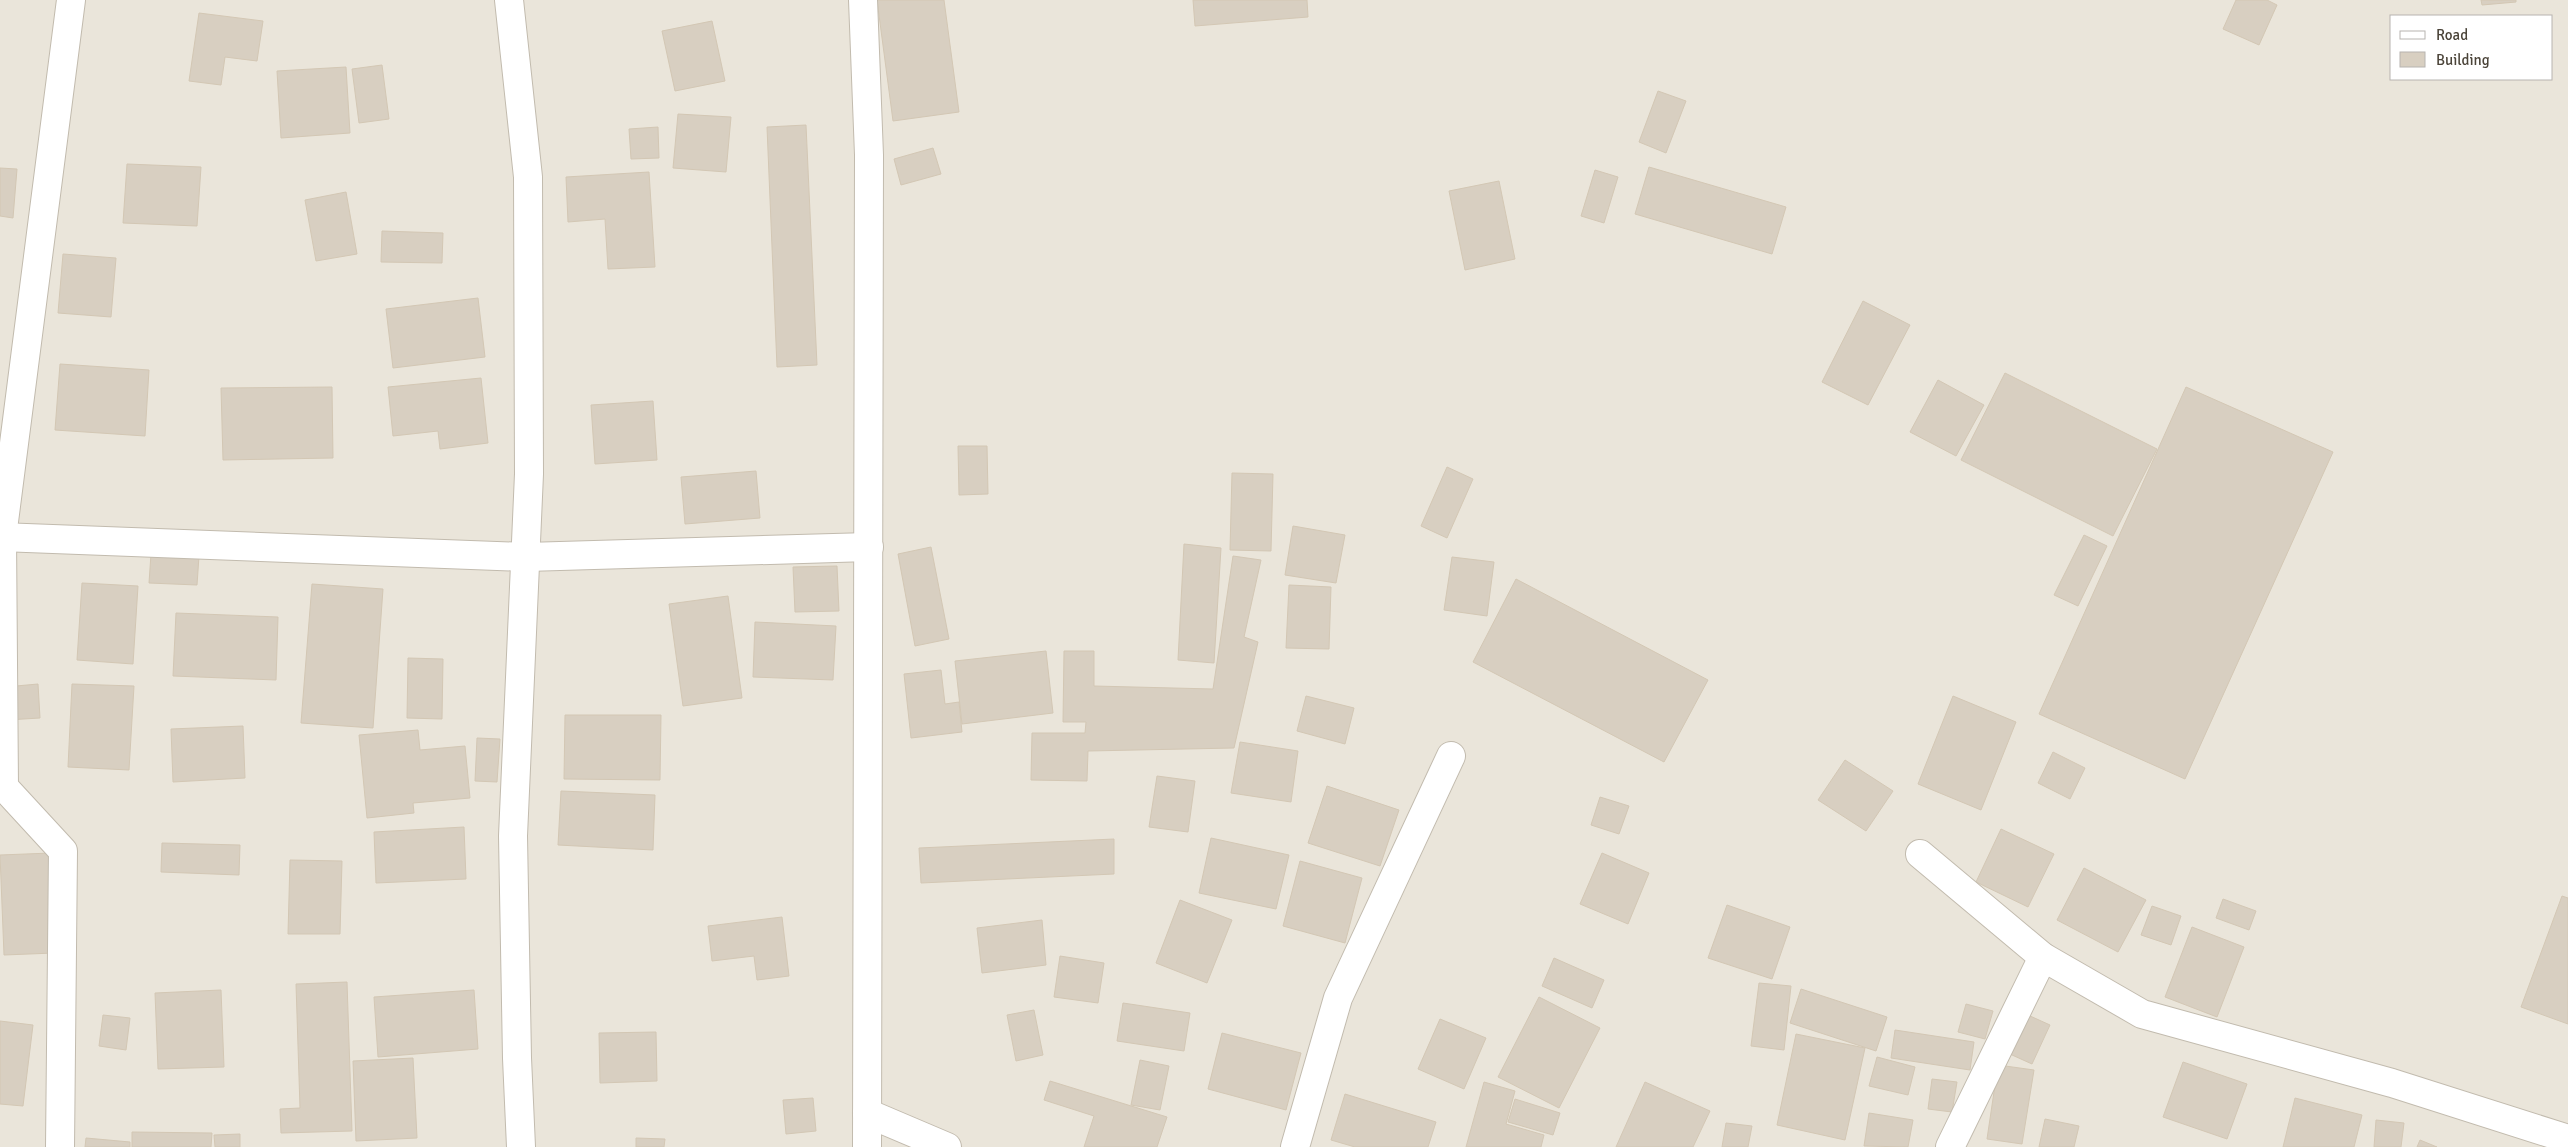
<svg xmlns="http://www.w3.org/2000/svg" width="2568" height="1147" font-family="Signika,sans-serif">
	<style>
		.residential { fill: #eae5da; fill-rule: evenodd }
		.building { fill: #d8cfc1; stroke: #d3c7b4 }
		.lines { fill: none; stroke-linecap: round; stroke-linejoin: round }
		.minor-casing { stroke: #c2bbae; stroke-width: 30 }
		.minor { stroke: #fff; stroke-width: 28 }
	</style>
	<rect width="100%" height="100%" fill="#f6f3ec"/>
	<path class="residential" d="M0,0h2568v1147h-2568zM2392,16h160v63h-160z"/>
	<g class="building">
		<path d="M877,0h67l15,112 -66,9z"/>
		<path d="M1193,0h114l1,17 -113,9z"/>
		<path d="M2236,0h31l10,5 -18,40 -36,-16z"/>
		<path d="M2481,0h35v2l-34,3z"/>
		<path d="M199,13l64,8 -6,40 -32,-4 -4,28 -32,-4z"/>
		<path d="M712,21l13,60 -50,10 -13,-60z"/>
		<path d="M382,65l7,54 -30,4 -7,-54z"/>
		<path d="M346,67l4,66 -69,5 -4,-67z"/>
		<path d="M1658,91l28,10 -20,52 -27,-11z"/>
		<path d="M678,114l53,3 -5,55 -53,-4z"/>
		<path d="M806,125l11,240 -40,2 -10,-240z"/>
		<path d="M658,127l1,31 -28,1 -2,-30z"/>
		<path d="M933,148l8,26 -40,11 -7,-26z"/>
		<path d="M127,164l74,3 -4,59 -74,-3z"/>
		<path d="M1649,167l137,40 -14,47 -137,-40z"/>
		<path d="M0,168l17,1 -4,49 -13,-2z"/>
		<path d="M1595,170l23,7 -14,46 -23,-7z"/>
		<path d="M649,172l6,95 -47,2 -3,-50 -37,3 -2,-45z"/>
		<path d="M1499,181l16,78 -50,11 -16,-79z"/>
		<path d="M346,192l11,62 -41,7 -11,-61z"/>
		<path d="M382,231l61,2 -1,30 -61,-1z"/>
		<path d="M63,254l53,4 -5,59 -53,-4z"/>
		<path d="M478,298l7,59 -92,11 -7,-59z"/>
		<path d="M1863,301l47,24 -42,80 -46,-23z"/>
		<path d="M60,364l89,6 -4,66 -90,-6z"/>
		<path d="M2005,373l152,76 -44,87 -152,-76z"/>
		<path d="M481,378l7,65 -48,6 -2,-18 -45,5 -5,-49z"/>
		<path d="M1938,380l46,25 -28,51 -46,-24z"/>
		<path d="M332,387l1,71 -110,2 -2,-72z"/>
		<path d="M2186,387l147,65 -148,327 -146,-65z"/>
		<path d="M653,401l4,59 -62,4 -4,-59z"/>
		<path d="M958,446h29l1,48 -29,1z"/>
		<path d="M1447,467l26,12 -26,59 -26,-12z"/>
		<path d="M756,471l4,47 -75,6 -4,-47z"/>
		<path d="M1232,473l41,1 -2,77 -41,-1z"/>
		<path d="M1293,526l52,9 -9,48 -51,-8z"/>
		<path d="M2084,535l23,11 -29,60 -24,-11z"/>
		<path d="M1184,544l37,4 -7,115 -36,-3z"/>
		<path d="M931,547l18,92 -34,7 -17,-92z"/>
		<path d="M151,554l48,2 -2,29 -48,-2z"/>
		<path d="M1233,556l28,4 -17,77 14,5 -24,106 -146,3 -1,30 -56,-1 1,-47h53l1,-11h-23l1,-71h30v35l119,3z"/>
		<path d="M1452,557l42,5 -7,54 -43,-6z"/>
		<path d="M837,566l2,45 -44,1 -2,-45z"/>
		<path d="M1516,579l192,101 -44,82 -191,-100z"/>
		<path d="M82,583l56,3 -5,78 -56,-4z"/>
		<path d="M312,584l71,5 -10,139 -72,-5z"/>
		<path d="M1289,585l42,2 -2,62 -43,-1z"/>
		<path d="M728,596l14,102 -59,8 -14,-102z"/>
		<path d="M176,613l102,4 -2,63 -103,-4z"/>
		<path d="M755,622l81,4 -3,54 -80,-3z"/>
		<path d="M1046,651l7,62 -91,11 -7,-63z"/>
		<path d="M408,658l35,1 -1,60 -35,-1z"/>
		<path d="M941,670l4,34 14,-2 3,30 -51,6 -7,-64z"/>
		<path d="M38,684l2,34 -33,2 -2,-33z"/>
		<path d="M72,684l62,2 -5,84 -61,-3z"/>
		<path d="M1306,696l48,12 -9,36 -48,-13z"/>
		<path d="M1953,696l63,26 -35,88 -63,-26z"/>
		<path d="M565,715h96l-1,65 -96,-1z"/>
		<path d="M243,726l2,52 -72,4 -2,-53z"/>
		<path d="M418,730l2,20 45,-4 5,52 -57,5 1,10 -47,5 -8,-83z"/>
		<path d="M477,738l23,1 -3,43 -22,-1z"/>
		<path d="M1240,742l58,9 -7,51 -60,-9z"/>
		<path d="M2053,752l32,16 -15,31 -32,-16z"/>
		<path d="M1845,760l48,31 -27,40 -48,-31z"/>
		<path d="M1157,776l38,5 -7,51 -39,-5z"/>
		<path d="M1327,786l72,24 -19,56 -72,-23z"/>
		<path d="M561,791l94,4 -2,55 -95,-5z"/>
		<path d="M1600,797l29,9 -10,28 -28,-9z"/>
		<path d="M464,827l2,52 -90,4 -2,-51z"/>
		<path d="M2001,829l53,25 -26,53 -52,-25z"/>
		<path d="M1211,838l78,17 -13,54 -77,-16z"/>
		<path d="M1114,839v35l-193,9 -2,-35z"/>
		<path d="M162,843l78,2 -1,30 -78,-3z"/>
		<path d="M51,853l3,100 -50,2 -4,-100z"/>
		<path d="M1602,853l47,20 -21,51 -48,-20z"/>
		<path d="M290,860l52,1 -2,73h-52z"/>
		<path d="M1300,861l62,17 -17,65 -62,-17z"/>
		<path d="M2084,868l62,32 -28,52 -61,-32z"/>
		<path d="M2562,896l6,2v126l-47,-17z"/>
		<path d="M2223,899l33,12 -7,19 -33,-12z"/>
		<path d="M1180,900l52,20 -25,63 -51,-20z"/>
		<path d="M1727,905l63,22 -18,52 -64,-21z"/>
		<path d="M2152,906l29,10 -10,29 -30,-10z"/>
		<path d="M782,917l7,59 -32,4 -3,-24 -42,5 -4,-35z"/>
		<path d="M1042,920l4,45 -64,8 -5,-45z"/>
		<path d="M2192,927l52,20 -27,70 -52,-20z"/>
		<path d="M1060,956l44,7 -6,40 -44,-6z"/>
		<path d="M1554,958l50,22 -12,28 -50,-22z"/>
		<path d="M347,982l5,149 -71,2 -1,-24 20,-1 -4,-124z"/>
		<path d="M1759,983l32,3 -7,64 -33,-4z"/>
		<path d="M1801,989l86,28 -11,34 -86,-28z"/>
		<path d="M221,990l3,77 -66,2 -3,-76z"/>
		<path d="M474,990l4,59 -100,8 -4,-60z"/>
		<path d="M1539,997l61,31 -41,80 -61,-31z"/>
		<path d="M1123,1003l67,10 -6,38 -67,-10z"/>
		<path d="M1966,1004l27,7 -8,28 -27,-7z"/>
		<path d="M1034,1010l9,45 -27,6 -9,-46z"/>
		<path d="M2019,1011l31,14 -18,39 -31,-14z"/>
		<path d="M103,1015l27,3 -4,32 -27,-4z"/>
		<path d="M1440,1019l46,19 -22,51 -46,-20z"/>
		<path d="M0,1021l33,4 -10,81 -23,-2z"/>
		<path d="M1895,1030l79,12 -4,28 -79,-12z"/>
		<path d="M656,1032l1,49 -57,2 -1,-50z"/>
		<path d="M1222,1033l79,20 -15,57 -78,-21z"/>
		<path d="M1796,1034l69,14 -20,92 -68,-15z"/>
		<path d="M1877,1057l38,10 -7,28 -39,-9z"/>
		<path d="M413,1058l4,80 -61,3 -3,-80z"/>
		<path d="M1140,1060l29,6 -9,44 -29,-5z"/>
		<path d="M2183,1062l64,22 -20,55 -64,-22z"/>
		<path d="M1998,1065l36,5 -12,74 -35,-5z"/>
		<path d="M1932,1079l25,3 -5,30 -24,-3z"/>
		<path d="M1050,1081l117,36 -10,30h-73l10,-31 -50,-16z"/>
		<path d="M1484,1082l31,9 -9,33 38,11 -3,12h-75z"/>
		<path d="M1645,1082l65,29 -17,36h-77z"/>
		<path d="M1345,1094l91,28 -8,25h-73l-24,-7z"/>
		<path d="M813,1098l3,33 -30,3 -3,-34z"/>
		<path d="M2295,1098l67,17 -8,32h-71z"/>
		<path d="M1515,1099l45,14 -7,22 -45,-13z"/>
		<path d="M1869,1113l44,7 -5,27 -44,-1z"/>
		<path d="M2045,1119l34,7 -5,21h-35z"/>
		<path d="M2376,1120l28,3 -3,24h-27z"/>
		<path d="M1726,1123l26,3 -4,21h-26z"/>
		<path d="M132,1132l80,1 -1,14h-79z"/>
		<path d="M240,1134v13h-25l-1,-12z"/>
		<path d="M86,1138l44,4v5h-45z"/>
		<path d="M636,1138l29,1 -1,8h-28z"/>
		<path d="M2420,1140l17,7h-20z"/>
	</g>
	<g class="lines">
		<defs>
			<g id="minor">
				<path d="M509,0l19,177 1,297 -16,362 4,222 4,89"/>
				<path d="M863,0l6,155 -2,992"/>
				<path d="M0,537l526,20 343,-10"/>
				<path d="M1920,854l123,103 99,57 250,69 176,56"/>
				<path d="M867,1113l80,34"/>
				<path d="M60,1147l3,-296 -59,-64 -2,-250 69,-537"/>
				<path d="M1295,1147l43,-149 113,-242"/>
				<path d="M1950,1147l93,-190"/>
			</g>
		</defs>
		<use href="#minor" class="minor-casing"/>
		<use href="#minor" class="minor"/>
	</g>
	<rect x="2390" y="15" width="162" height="65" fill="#ffffff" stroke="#b7b4b0"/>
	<rect x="2400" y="31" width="25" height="8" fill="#ffffff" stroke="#b7b4b0"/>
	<text x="2436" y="40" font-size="15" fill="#4b4439">Road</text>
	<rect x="2400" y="52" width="25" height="15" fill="#d8cfc1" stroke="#b7b4b0"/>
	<text x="2436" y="65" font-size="15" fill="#4b4439">Building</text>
</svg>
